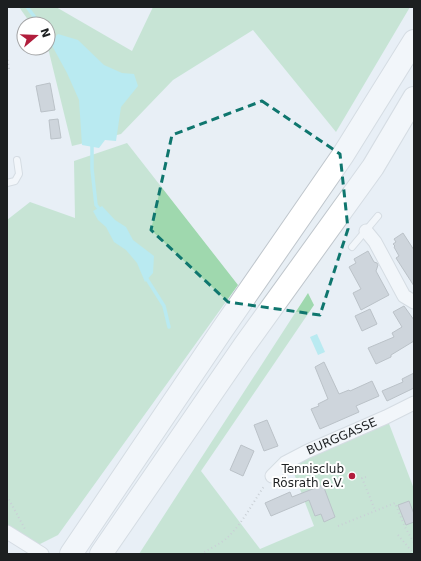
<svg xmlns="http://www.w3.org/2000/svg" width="421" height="561" font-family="'DejaVu Sans',sans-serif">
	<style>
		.green { fill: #9fd8ae }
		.water { fill: #80e4ea }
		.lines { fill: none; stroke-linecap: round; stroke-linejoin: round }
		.stream { stroke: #80e4ea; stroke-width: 3.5 }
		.building { fill: #afb6bc; stroke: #848b90 }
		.lane-casing { stroke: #bfc6cc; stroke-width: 8 }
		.street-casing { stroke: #bfc6cc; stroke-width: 15 }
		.highway-casing { stroke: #bfc6cc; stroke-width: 24 }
		.path { stroke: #a5aaaf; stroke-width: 2; stroke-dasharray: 1 3; stroke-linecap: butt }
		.lane { stroke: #fff; stroke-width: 6 }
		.street { stroke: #fff; stroke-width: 13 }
		.highway { stroke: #fff; stroke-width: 22 }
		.marked { fill: none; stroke: #0f766e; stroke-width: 3; stroke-dasharray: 8 5; stroke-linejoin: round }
		.poi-dot { fill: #b11d3c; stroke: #fff; stroke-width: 1.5 }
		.labels { text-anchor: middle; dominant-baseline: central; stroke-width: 4; stroke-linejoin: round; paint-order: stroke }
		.street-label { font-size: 12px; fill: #1c1f21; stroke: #fff }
		.poi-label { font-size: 12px; fill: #1c1f21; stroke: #fff; text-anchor: end }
	</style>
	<rect width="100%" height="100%" fill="#e8eff5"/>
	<g class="green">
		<path d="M19,7h37l76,44 21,-44h257l-74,125 -83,-102 -80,50 -52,54 -49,12 -24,-98v-24h-17z"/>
		<path d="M127,143l111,142 -180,250 -20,10 -31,-20v-305l23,-18 45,16 -1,-57z"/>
		<path d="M308,293l6,12 -113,166 59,78 54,-23 -24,-63 98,-42 26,68v65h-275z"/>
	</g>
	<g class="water">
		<path d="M58,34l20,6 26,25 18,8 12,1 4,12 -17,21 -5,34 -11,-1 -6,8 -17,-3 -3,-45 -12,-27 -17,-31z"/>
		<path d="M102,206l13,14 11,7 7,13 21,16 -1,17 -8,9 -8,-19 -11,-13 -12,-8 -8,-15 -8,-7 -5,-9z"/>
		<path d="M317,334l8,18 -7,3 -8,-18z"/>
	</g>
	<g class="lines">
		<g class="stream">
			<path d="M27,7l13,17"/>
			<path d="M48,34l7,8"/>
			<path d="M92,143v26l4,36 5,6"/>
			<path d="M145,276l19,30 5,21"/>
		</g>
	</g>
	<g class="building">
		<path d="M50,83l5,27 -14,2 -5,-26z"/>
		<path d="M58,119l3,19 -10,1 -2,-19z"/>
		<path d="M403,233l11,17v36l-18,-28 3,-2 -5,-9 1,-1 -2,-2 3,-2 -2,-3z"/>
		<path d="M368,251l6,11 3,1 1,2 -2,6 13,24 -28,15 -8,-17 8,-4 -12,-22 7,-4 -2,-4z"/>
		<path d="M404,306l10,14v21l-23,14v2l-15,7 -8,-16 26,-11 -2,-4 10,-6 -9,-15z"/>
		<path d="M370,309l7,15 -15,7 -7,-15z"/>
		<path d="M324,362l15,32 10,-4 1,1 22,-10 7,15 -23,10 3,6 -39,17 -9,-20 8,-3 -1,-2 10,-5 -13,-32z"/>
		<path d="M414,373v15l-27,13 -5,-10 21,-9 -1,-3z"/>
		<path d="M267,420l11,26 -14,5 -10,-26z"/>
		<path d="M241,445l13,6 -11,25 -13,-6z"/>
		<path d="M323,485l12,32 -11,5 -3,-8 -6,2 -6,-16 -38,16 -6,-13 25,-11 2,5z"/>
		<path d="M409,501l5,13v8l-8,3 -8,-20z"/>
	</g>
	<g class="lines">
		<defs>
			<g id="lane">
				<path d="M7,183l8,-2 4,-7 -2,-14"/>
				<path d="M352,247l26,-31"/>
			</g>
			<g id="street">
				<path d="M366,231l9,11 29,54 10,6"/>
				<path id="s1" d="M272,476l13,-13 23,-12 78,-34 28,-14"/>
				<path d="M7,532l35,22"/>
			</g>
			<g id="highway">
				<path d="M71,554l151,-224 121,-175 71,-114"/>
				<path d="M101,554l143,-208 129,-179 41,-69"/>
			</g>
		</defs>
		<use href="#lane" class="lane-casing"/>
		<use href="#street" class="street-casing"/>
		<use href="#highway" class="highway-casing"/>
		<g class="path">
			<path d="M7,56l2,14 -2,1"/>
			<path d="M366,477l-4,1 13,32"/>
			<path d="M7,496l18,33"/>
			<path d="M338,526l57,-23 10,24 9,16"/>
			<path d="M398,535l16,19"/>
			<path d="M201,554c8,-5 19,-10 26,-16 16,-15 26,-36 38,-53"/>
		</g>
		<use href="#lane" class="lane"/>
		<use href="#street" class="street"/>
		<use href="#highway" class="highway"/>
	</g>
	<path d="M0 0H421V561H0ZM262,101l78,53 8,75 -28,86 -92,-13 -77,-72 21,-95z" fill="#e8eff5" fill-opacity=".55" fill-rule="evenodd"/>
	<path class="marked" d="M262,101l78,53 8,75 -28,86 -92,-13 -77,-72 21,-95z"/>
	<circle class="poi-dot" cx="352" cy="476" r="4"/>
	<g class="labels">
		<g class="street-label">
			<text stroke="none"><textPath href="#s1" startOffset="81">BURGGASSE</textPath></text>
		</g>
		<g class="poi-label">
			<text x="344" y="469">Tennisclub<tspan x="344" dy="14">Rösrath e.V.</tspan></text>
		</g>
	</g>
	<rect width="421" height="561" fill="none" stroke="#1c1f21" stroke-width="16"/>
	<g transform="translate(36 36) rotate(71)"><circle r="19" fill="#ffffff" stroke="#a4a5a6"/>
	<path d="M0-3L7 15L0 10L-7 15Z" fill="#b11d3c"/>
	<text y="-6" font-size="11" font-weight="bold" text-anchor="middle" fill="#1c1f21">N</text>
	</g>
</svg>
